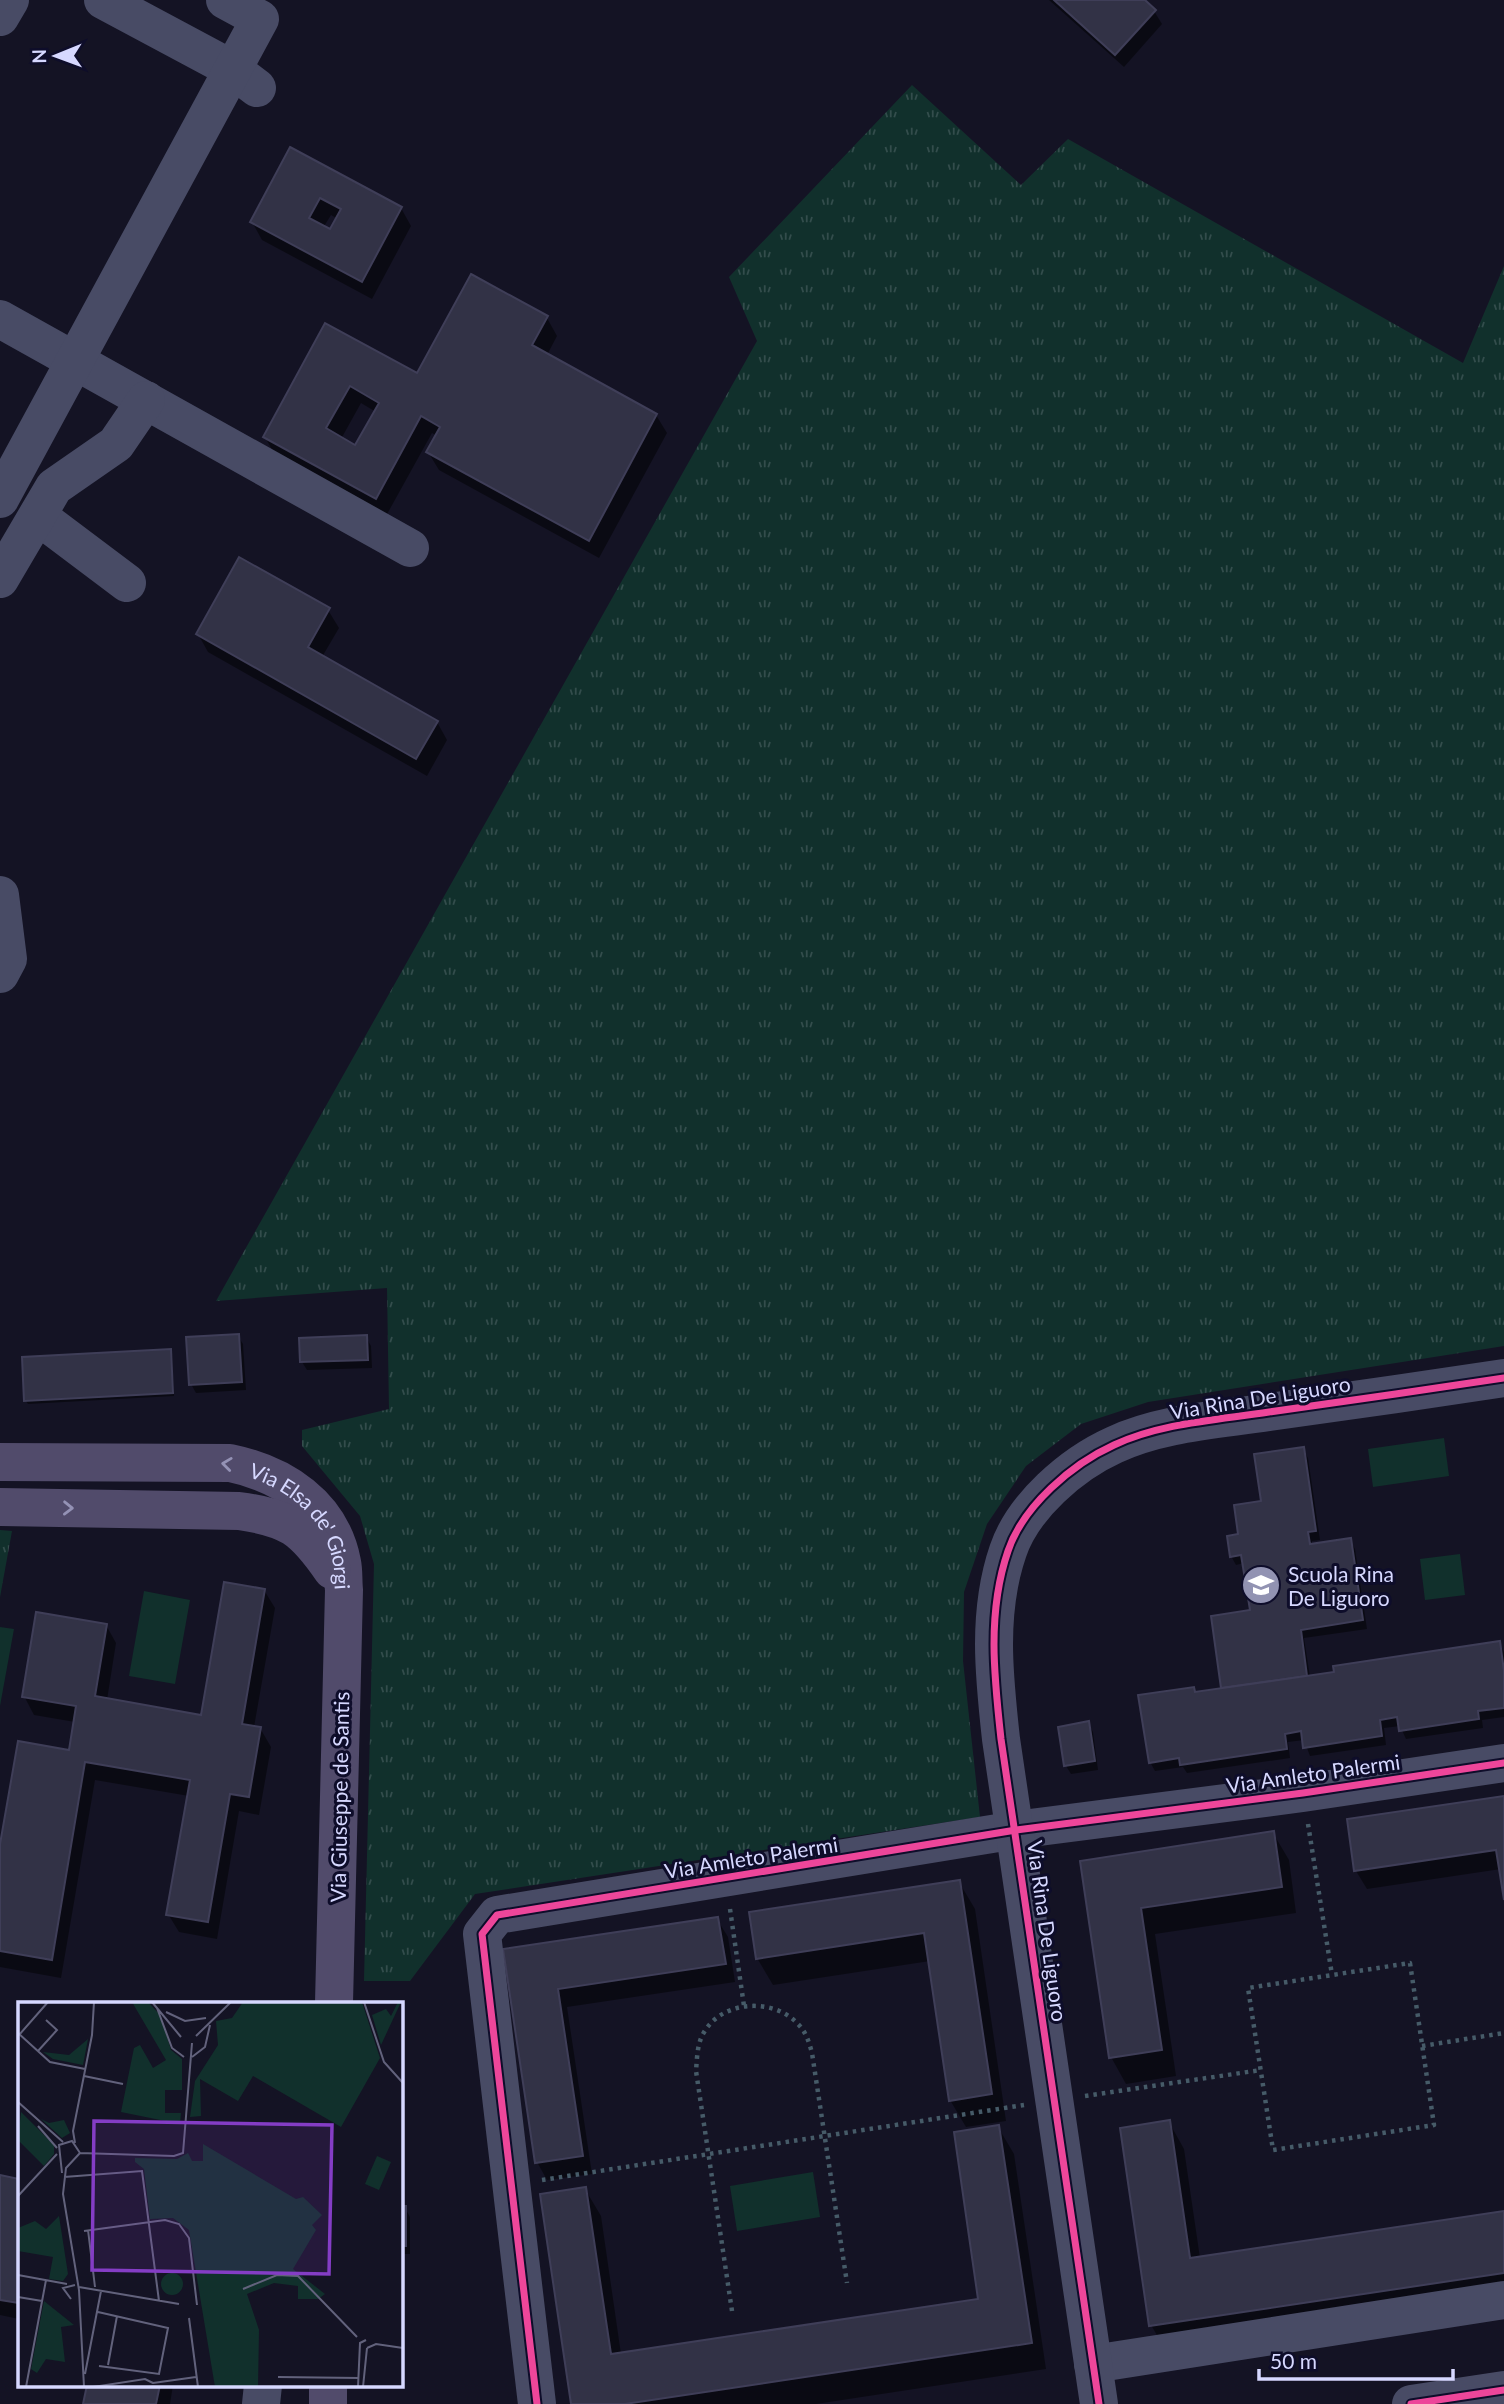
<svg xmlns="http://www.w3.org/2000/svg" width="1504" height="2404" font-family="Lato,sans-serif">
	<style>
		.grass { fill: url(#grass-tufts) }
		.park { fill: #11302c }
		.shadow { fill: #0007; fill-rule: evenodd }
		.building { fill: #323246; stroke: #3f3e58; stroke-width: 2; fill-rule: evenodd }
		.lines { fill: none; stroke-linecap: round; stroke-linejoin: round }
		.path { stroke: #465b68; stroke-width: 4.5; stroke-dasharray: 3.5 5; stroke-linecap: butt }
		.minor { stroke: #484b65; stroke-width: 38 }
		.major { stroke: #514b6b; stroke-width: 38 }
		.cycleway-casing { stroke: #0e0d2a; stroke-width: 11 }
		.cycleway { stroke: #ed469a; stroke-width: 7 }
		.oneway { stroke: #9492b5 }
		.labels { text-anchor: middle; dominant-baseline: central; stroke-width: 6; stroke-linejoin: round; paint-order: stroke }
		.street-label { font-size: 21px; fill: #d6d8ff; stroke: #0e0d2a }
		.poi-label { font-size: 21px; fill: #d6d8ff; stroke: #0e0d2a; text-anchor: start }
		.inset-road { fill: none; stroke: #62627c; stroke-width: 2 }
		.view { fill: #843dc5; fill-opacity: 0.15; stroke: #843dc5; stroke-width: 3.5 }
		.inset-edge { fill: none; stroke: #d6d8ff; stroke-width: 3.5 }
	</style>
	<defs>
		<pattern id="grass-tufts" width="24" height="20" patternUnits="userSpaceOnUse" patternTransform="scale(1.75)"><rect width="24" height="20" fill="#11302c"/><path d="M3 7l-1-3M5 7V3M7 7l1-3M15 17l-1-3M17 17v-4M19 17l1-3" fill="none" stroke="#334d4c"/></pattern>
	</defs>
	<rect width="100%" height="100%" fill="#141324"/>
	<g class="grass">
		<path d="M912,85l109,100 47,-46 395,224 41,-97v1080l-356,56 -67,22 -55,42 -39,58 -23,68 -1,69 17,156 -505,77 -65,87h-46l10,-417 -14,-48 -58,-70v-16l87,-21 -2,-121 -171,13 541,-960 -28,-64z"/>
		<path d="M0,1530l12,1 -12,66z"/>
	</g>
	<g class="park">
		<path d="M1444,1438l5,38 -76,11 -5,-38z"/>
		<path d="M1460,1554l5,41 -40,5 -5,-41z"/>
		<path d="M144,1591l46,9 -15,84 -46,-8z"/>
		<path d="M0,1627l14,2 -14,77z"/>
		<path d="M813,2172l7,45 -83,14 -7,-45z"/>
	</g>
	<g class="shadow">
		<path d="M1049,0h93l12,11 8,13 -38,43z"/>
		<path d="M291,149l110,59 10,18 -39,73 -110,-59 -10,-18zM331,215l7,4 -8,13 -7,-4z"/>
		<path d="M547,318l10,18 -10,19 109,60 11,18 -68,125 -160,-88 -11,-18 9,-16 -5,-3 -46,83 -111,-61 -10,-18 60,-112 93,51zM361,403l15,9 -20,35 -15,-8z"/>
		<path d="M328,610l11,18 -17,29 115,65 10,18 -20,36 -219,-124 -10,-18z"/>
		<path d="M238,1336l5,8 3,46 -50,3 -5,-9z"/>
		<path d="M366,1337l5,9 1,22 -65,2 -5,-8z"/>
		<path d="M170,1351l2,4 2,41 -146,8 -3,-4z"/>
		<path d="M1303,1449l5,9 12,82 -8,1v5l38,-6 5,9 12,80 -63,9 6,39 189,-34 5,9v65l-22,3 1,8 -77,11 -6,-13 -16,2 2,17 -76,11 -6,-16 -16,2 2,16 -103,15 -4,-6 -28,4 -5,-9 43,-73 3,5 27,-4 -10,-72 39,-6 -8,-49 -8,2 -5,-9 9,-20 23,-34z"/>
		<path d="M264,1590l11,18 -21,119 6,1 11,19 -12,68 -20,-4 -22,128 -38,-7 -11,-18 21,-118 -94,-16 -34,198 -61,-11v-113l70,-102 5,-30 -41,-7 -10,-19 82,-71 10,18 -9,57 96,17z"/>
		<path d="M1088,1723l5,9 5,38 -27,4 -5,-8z"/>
		<path d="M1504,1798v90l-3,-19 -134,20 -11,-18z"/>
		<path d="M1273,1833l16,27 7,53 -141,21 21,142 -50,8 -15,-27 -29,-195z"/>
		<path d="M959,1882l16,27 31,212 -40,6 -16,-27 -20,-139 -157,24 -16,-27z"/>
		<path d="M717,1919l11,18 7,45 -168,25 25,167 -45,6 -10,-18 -32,-211z"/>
		<path d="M1169,2122l15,27 16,109 304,-45v88l-337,51 -16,-27z"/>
		<path d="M998,2127l16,27 32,215 -230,35h-243l12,-215 16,27 20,138 359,-54z"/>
		<path d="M0,2177l19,3v139l-19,-4z"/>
		<path d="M401,2208h4l5,9v37h-9z"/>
		<path d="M89,2385h84l-3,19h-85z"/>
	</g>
	<g class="building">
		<path d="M1054,0h91l11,10 -41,45z"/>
		<path d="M290,147l112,60 -40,75 -112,-60zM320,198l21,11 -11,20 -21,-11z"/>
		<path d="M471,274l77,42 -16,29 125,69 -68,127 -163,-89 14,-25 -19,-11 -45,83 -113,-62 62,-114 92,50zM350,386l29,17 -24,42 -29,-17z"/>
		<path d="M239,557l91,51 -22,39 130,74 -22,38 -220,-125z"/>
		<path d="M239,1334l3,48 -53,3 -3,-48z"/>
		<path d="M367,1335l1,25 -68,2 -1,-24z"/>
		<path d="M171,1349l2,44 -149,8 -2,-44z"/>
		<path d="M1304,1447l12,84 -8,1 2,12 41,-6 12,82 -62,10 6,46 -86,12 -10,-72 39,-6 -9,-55 -11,2 -3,-21 11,-2 -4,-29 27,-4 -7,-47z"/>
		<path d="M224,1582l41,7 -23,135 19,3 -12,70 -19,-3 -22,128 -42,-7 24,-135 -105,-18 -33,198 -52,-9v-107l18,-103 51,9 7,-44 -54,-9 14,-85 71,12 -12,72 106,19z"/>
		<path d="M1500,1641l4,30v37l-26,3 1,8 -80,12 -2,-14 -17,3 2,16 -79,12 -2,-17 -16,3 2,15 -107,16 -1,-7 -30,5 -11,-68 56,-8 1,5 139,-20 -1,-6z"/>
		<path d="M1089,1721l6,40 -31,5 -6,-39z"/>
		<path d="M1504,1796v104l-8,-50 -142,21 -7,-52z"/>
		<path d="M1274,1831l8,56 -141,21 21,142 -53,8 -29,-197z"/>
		<path d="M960,1880l32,214 -43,7 -25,-168 -168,26 -7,-47z"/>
		<path d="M718,1917l8,47 -168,25 25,167 -48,7 -32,-214z"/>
		<path d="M1170,2120l20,138 314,-47v62l-355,53 -29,-198z"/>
		<path d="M999,2125l33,218 -407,61h-54l-31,-210 46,-7 25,167 367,-55 -24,-167z"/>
		<path d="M0,2175l19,4v124l-19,-3z"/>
		<rect x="401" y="2206" width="5" height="40"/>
		<path d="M87,2385h73l-4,19h-73z"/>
	</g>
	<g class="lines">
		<g class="path">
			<path d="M1308,1824l24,151"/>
			<path d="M730,1909l14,97"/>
			<path d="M1410,1963l24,162 -161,25 -25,-162z"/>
			<path d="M1422,2046l82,-13"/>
			<path d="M1085,2096l176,-26"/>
			<path d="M542,2180l482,-75"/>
			<path d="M732,2311l-36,-240c1,-12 1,-26 7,-37 18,-34 70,-37 95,-10 8,8 11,18 14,29l35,230"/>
		</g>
		<g class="minor">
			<path d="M103,0l129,69 25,19"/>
			<path d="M0,17l10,-17"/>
			<path d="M0,319l410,229"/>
			<path d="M0,499l260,-480 -35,-19"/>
			<path d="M38,516l89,67"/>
			<path d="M0,579l54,-92 62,-43 30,-44"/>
			<path d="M0,895l8,64 -8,15"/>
			<path d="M1093,2364l411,-64"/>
			<path d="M261,2404l2,-19"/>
			<path d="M537,2404l-55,-470 15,-19 519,-85 287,-37 201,-30"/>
			<path d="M1099,2404l-98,-665c-7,-63 -14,-127 7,-188 15,-45 64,-87 106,-106 47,-22 103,-25 155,-33 78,-11 157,-22 235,-34"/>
			<path d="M1411,2404l93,-14"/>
		</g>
		<g class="major">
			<path id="s1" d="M0,1462l230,1c53,11 101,42 112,99 2,9 1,19 2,28l-10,413"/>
			<path d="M0,1507l239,4c50,7 64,17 93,59"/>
			<path d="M328,2404v-19"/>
		</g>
		<defs>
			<g id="cycleway">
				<path d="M537,2404l-55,-470 15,-19 519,-85 287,-37 201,-30"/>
				<path d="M1099,2404l-98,-665c-7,-63 -14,-127 7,-188 15,-45 64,-87 106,-106 47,-22 103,-25 155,-33 78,-11 157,-22 235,-34"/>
				<path d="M1411,2404l93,-14"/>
			</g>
		</defs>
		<use href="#cycleway" class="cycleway-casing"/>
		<use href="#cycleway" class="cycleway"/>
	</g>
	<defs><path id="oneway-chevron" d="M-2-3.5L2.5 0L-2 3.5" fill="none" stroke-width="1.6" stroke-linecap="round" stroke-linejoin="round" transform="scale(1.75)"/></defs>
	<g class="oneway">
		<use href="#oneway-chevron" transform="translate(227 1464) rotate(-173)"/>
		<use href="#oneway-chevron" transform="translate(68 1508) rotate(1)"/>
	</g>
	<defs>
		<symbol id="school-disc" viewBox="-11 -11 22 22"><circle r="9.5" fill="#9293b2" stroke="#0e0d2a"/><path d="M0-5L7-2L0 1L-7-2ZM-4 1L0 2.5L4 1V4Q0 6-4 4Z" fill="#fff"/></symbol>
	</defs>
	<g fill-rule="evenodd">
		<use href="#school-disc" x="1239" y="1563" width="44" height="44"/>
	</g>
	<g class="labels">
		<g class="street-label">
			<text transform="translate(1260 1397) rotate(-9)">Via Rina De Liguoro</text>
			<text stroke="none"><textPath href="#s1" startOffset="334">Via Elsa de' Giorgi</textPath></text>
			<text transform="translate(1313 1773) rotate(-8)">Via Amleto Palermi</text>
			<text transform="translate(339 1797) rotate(-89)">Via Giuseppe de Santis</text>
			<text transform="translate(751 1857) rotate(-9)">Via Amleto Palermi</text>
			<text transform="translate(1048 1931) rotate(82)">Via Rina De Liguoro</text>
		</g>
		<g class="poi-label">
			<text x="1288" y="1573">Scuola Rina<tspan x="1288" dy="24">De Liguoro</tspan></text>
		</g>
	</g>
	<g transform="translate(18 2002)">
		<rect width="385" height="385" fill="#141324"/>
		<path d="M114,0h16l13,14 10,34 11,9v31h-17v23h16l-1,11 -59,-12 13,-64 6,-3 13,23 13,-8zM225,0h119l18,56 -39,69 -88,-51 -15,25 -38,-22 1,37 -11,1 5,-36 23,-36 -2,-24 16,-3zM380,0h3l-20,43 -9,-30 14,-6 5,7zM70,37l-5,26 -30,-6 -10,-7 26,3zM23,117l8,4 15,-3 6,13 -8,5zM185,142l93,55 7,-2 19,18 -10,10 4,5 -23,39 32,25 -7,5h-20v-13l-24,-3 -27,11 12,36 -1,57h-43l-26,-157 -16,-12 -23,1 -6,-50 -9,-7v-4l42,1 11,-6 4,8h11zM41,214l9,58 -5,7 -14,-2 4,-22 -35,-6v-23l17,-7 11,8z" fill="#11302c"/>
		<path d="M3,110l33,33v9l-10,12 -26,-26zM359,154l14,6 -12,28 -14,-6zM143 282a11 11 0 1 1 22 0a11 11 0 1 1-22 0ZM26,299l30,24 -13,2 4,35 -19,-3 -9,14 -6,-4z" fill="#11302c"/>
		<path class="inset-road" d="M134,0l29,35M346,0l20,60 19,21M139,6l15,40 12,9M148,10l19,9 21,-3M0,31l32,29 35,7M1,33l29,-33M178,34l35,-34M20,49l19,-21 -11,-10M174,55l13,-10 5,-22M66,74l39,8M0,100l45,40M20,124l19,22M57,141l-2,-12 19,-96 2,-33M62,151l-14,15 -3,26 16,96 5,97M62,151l94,3 9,-3 9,-110M44,171l-3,-28 13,-4 8,12M46,175l78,-6 17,130M0,194l39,-42M70,228l7,57M66,229l81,-11 14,4 10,14 8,67M0,273l49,9M61,285l100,17M225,287l34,-14 21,1 59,61M0,295l24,4M53,297l-8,-11 12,-3M80,310l70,16 -9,46 -60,-8M171,316l9,69M349,346l9,-4 27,4M90,363l9,-49M67,372l16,-83M260,375l81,1M135,381l43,-6M8,385l20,-107M75,385l52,-8 8,4M340,385l2,-44 6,-3M345,385l4,-39"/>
		<path class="view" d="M76,119l238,4 -3,149 -237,-4z"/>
		<rect width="385" height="385" class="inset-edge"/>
	</g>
	<g transform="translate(56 56) rotate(269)" stroke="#0e0d2a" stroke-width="5" paint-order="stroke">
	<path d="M0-5L12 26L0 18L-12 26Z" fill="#d6d8ff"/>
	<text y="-10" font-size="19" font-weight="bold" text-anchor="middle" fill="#d6d8ff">N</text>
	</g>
	<path d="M1259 2369v10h194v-10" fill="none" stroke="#d6d8ff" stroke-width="3.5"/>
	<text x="1270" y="2369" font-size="21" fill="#d6d8ff" stroke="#0e0d2a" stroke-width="5" paint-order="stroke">50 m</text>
</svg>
